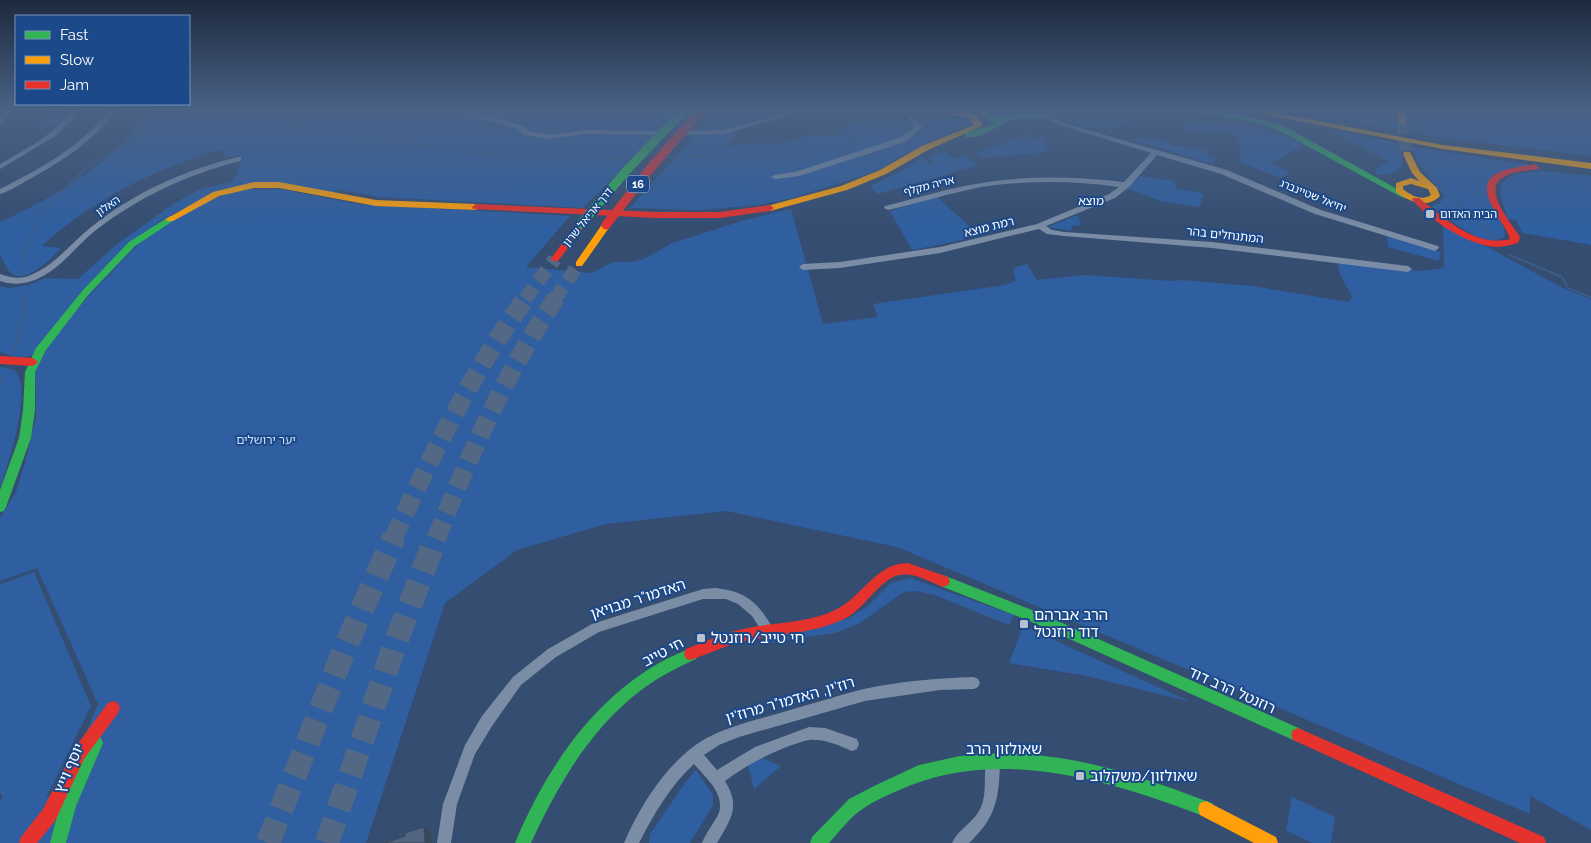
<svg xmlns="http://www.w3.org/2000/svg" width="1591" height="843" font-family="Raleway,'Noto Sans Hebrew',sans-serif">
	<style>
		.green { fill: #2f5fa0 }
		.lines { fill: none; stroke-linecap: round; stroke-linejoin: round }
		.stream-far1 { stroke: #3a5c89; stroke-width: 2 }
		.stream { stroke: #3a5c89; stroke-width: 2.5 }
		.secondary-tunnel { stroke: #526885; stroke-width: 12; stroke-dasharray: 12 5.5; stroke-linecap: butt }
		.highway-tunnel-far2 { stroke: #526885; stroke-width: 14; stroke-dasharray: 14 8; stroke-linecap: butt }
		.highway-tunnel-far1 { stroke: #526885; stroke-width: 19; stroke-dasharray: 19 9; stroke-linecap: butt }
		.highway-tunnel { stroke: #526885; stroke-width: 24; stroke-dasharray: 24 12; stroke-linecap: butt }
		.street { fill: #7b8da5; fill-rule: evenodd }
		.fast { fill: #30b455; fill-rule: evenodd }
		.slow { fill: #ff9f0a; fill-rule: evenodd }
		.jam { fill: #e5322d; fill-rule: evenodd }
		.fast-bridge { stroke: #30b455; stroke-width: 9 }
		.jam-bridge { stroke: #e5322d; stroke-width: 9 }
		.shaded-wall { fill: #39475a }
		.building { fill: #516580; stroke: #39475a }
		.poi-dot { fill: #b8c1cd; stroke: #1b4989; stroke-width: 2 }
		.labels { text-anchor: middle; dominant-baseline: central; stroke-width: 4; stroke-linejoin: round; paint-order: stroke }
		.shield { fill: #1b4989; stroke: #bbc8dc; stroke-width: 1 }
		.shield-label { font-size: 11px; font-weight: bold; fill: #fff }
		.far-street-label { font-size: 11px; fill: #fff; stroke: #1b4989 }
		.far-poi-label { font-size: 11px; fill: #fff; stroke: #1b4989; text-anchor: start }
		.far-quarter-label { font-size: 12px; fill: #fff; stroke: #1b4989 }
		.street-label { font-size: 12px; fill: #fff; stroke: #1b4989 }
		.park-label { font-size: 12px; fill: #cadef9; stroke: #1b4989 }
		.near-street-label { font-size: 15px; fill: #fff; stroke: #1b4989 }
		.near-poi-label { font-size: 15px; fill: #fff; stroke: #1b4989; text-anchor: start }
	</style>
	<rect width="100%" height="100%" fill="#344d70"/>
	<g class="green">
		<path d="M49,110h24c-6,9 -23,20 -34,18z"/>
		<path d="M151,110h529l-97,98 -203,-11 -46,-8 5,6 -88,-12 -37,10 -56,29 -126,134 -13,2 -19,-6v-66l8,2 21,-3 16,-7 33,1 38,-34 57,-41 25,-14 35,-9 9,-21 -2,-5 -14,3 -4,-9c-66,19 -130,51 -180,97l19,2c-10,11 -41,43 -54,20 -3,-5 -6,-10 -7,-15 0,-10 0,-21 0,-31 56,-25 115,-61 151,-112z"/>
		<path d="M717,110l11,3 2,-3 50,2 -40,13 -12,22 20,-4h36l27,-8 23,1 9,-4 3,-7 31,-4 84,-2h7l4,4 -71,33 -17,11 -16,7 -76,24 -33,7 -61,5 -68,-2z"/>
		<path d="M1065,110h115v3z"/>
		<path d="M1290,110c40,0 72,-2 110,12l-1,-12h192v46l-155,-19z"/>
		<path d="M1067,120l62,1 2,2 -41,6 -27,-8z"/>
		<path d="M1179,124c46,0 83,-2 124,21l-31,18 18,10 -9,5 -42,-16 2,-12 -7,-17 -44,-1z"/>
		<path d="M1329,130l70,13 1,7 -2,1 4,2v13c-8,8 -15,10 -26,8l-1,-4 13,-9z"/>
		<path d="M1026,135l5,4 11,-2 7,15 -68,6 -4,-5z"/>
		<path d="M1157,138l14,7 36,5 -1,5 10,3 -4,6 -82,-25z"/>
		<path d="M1412,147l119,18 -41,11 15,56 -1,5c-20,14 -57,-20 -73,-31l9,-3 4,-7 -26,-32z"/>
		<path d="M945,151l9,7 12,-3 11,11 -100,28 -7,-8 35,-17 16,-12 9,8 4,-1 -6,-6z"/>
		<path d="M1543,171l48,5v69l-69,-12 -6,-13 -8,-1c-2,-7 -6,-15 -7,-23 -4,-24 26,-24 42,-25z"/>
		<path d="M1141,176l33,5 2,7 28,6 -5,13 -38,-6 -35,-13z"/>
		<path d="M280,189l78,15 212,12 -44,51 66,6 21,-11h18l13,-3 28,-16 73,-23 46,-11 32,115 55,-7 -5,-13 132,-19 11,-4 -3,-10 3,-4 11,-3 10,16 47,-5 88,6 11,-1 69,6 97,16 3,-5 -12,-23 -3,-14c29,4 81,17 107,7l-1,-44 120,65 28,11v531l-61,-34v18l-633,-267 -171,-36 -120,13 -89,26 -72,53 -79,240h-366v-43l3,-2 -3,-6v-208l34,-12 57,134 -45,92c25,-16 40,-67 52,-94l-61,-136 -37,13v-63l16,-26 10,-33 10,-43 -1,-48 28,-44 82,-87 50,-32 45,-15z"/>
		<path d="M937,197l42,38 -25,7 -42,8 -22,-39z"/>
		<path d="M1078,215l3,11 -9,-1 -1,6 -24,-4z"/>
		<path d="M1387,235l54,17 -2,9 -51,-14z"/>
		<path d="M0,367c5,1 11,1 15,4 18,17 -7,96 -15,117z"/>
		<path d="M910,578l104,37 -5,10 -74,-30 -20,-4 -11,1 -46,32 -23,9 -63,9 -11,-7 86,-16 21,-13 23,-23z"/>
		<path d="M1023,626l168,76 -104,-26 -78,-13z"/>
		<path d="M762,758l19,8 -27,23 -6,-24z"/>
		<path d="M696,770l17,25v10l-23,38h-41l1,-9 37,-54z"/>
		<path d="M1292,797l43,20 -4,26h-19l-26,-13z"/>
	</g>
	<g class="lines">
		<g class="stream-far1">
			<path d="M285,110l8,14 13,7 106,12 87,13 100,4 31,-2"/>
			<path d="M1407,110l2,14"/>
			<path d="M1518,110l73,8"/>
			<path d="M668,157l60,-2 57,5 14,-1 54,-18 23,-19 7,-12"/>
			<path d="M1416,157l23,28 60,57"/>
			<path d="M1510,255l52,22 6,11 23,9"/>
			<path d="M27,268l-4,-10 18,-45 44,-44 61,-38"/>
			<path d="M24,292v7"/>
		</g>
		<g class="stream">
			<path d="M14,352l8,-30 2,-24"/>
			<path d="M0,382l3,-7"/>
		</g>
		<path class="secondary-tunnel" d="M1402,122l5,32"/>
		<g class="highway-tunnel-far2">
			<path d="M525,299l30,-40"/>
			<path d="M555,299l24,-35"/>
		</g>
		<g class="highway-tunnel-far1">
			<path d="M393,539c38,-83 79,-167 133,-241"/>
			<path d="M436,539c33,-83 70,-167 120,-241"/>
		</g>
		<g class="highway-tunnel">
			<path d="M268,843l77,-195 49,-111"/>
			<path d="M327,843l67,-196 42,-110"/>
		</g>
		<g class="street">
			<path d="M5,110h7l-10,12 -2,1v-6z"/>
			<path d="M72,110h7l-7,11 -18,16 -54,32v-5c26,-15 54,-29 72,-54z"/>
			<path d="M109,110h7c-22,31 -55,52 -88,70 -9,5 -18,11 -28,14v-5c40,-20 82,-43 109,-79z"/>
			<path d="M459,110h10l51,15 10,6 19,4 36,-5 79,1 4,2 -4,2 -79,-1 -36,5 -24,-4 -10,-7 -49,-14z"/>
			<path d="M785,110h9l-11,7 -59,17 -46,1 -4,-2 4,-2 46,-1 55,-15z"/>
			<path d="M1384,110h21v1l-3,2z"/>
			<path d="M1039,114h4l27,11 157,45 94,40 117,36 1,2 -4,3 -3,-1 -117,-36 -94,-40 -64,-19 -28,32 -14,11 -69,28 6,4 12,2 148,10 196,24 4,3 -4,3 -196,-24 -148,-12 -17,-2 -8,-5 -99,24 -100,15 -37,2 -4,-3 4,-3 37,-2 100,-15 97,-23 72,-30 10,-7c-45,-6 -92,-7 -138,0 -31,6 -62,16 -93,23l-4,-2 1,-2c32,-8 64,-18 97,-23 47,-8 95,-6 142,-1l27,-29 -85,-26 -27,-11z"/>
			<path d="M908,117h4l11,10 -18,15 -106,34 -24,3 -4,-2 4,-2 20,-3 104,-34 16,-11 -7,-8z"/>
			<path d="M238,157h3v4c-53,13 -102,36 -145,69 -19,15 -33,36 -55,47 -13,7 -27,9 -41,4v-7c12,4 21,6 33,0 23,-10 38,-31 57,-46 43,-35 94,-58 148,-71z"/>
			<path d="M715,588c30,3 43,14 57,39l2,4 -2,4 -4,2 -4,-2 -12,-19 -14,-12 -12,-5h-23l-104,33 -43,25 -35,28 -29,41 -17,28 -18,50 -6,39h-14l6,-39 22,-59 17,-29 31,-39 35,-28 44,-25 111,-35z"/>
			<path d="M974,677l4,2 2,4 -2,4 -4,2 -34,1 -75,11 -126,36 -20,8 -15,10 13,15 38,-23 54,-20 16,1 32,11 2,5 -2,5 -5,2c-12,-5 -24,-11 -37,-11 -9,-1 -18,4 -26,6 -23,9 -44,20 -64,35 16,26 6,38 -8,62h-15c4,-10 11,-19 16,-28 9,-20 -13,-38 -24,-51 -24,22 -40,50 -55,79h-15c14,-33 37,-70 65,-93 25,-21 60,-28 91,-37 28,-8 56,-17 84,-24 36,-8 74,-11 110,-12z"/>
			<path d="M993,754l5,2 2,5c-1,36 -3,56 -31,82h-17c6,-14 23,-21 29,-36 7,-16 1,-35 7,-51z"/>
		</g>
		<g class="fast">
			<path d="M979,110h8l2,4 8,4 30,-5 22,1 5,-4h11c-17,14 -34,3 -53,10 -15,5 -30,19 -47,17v-4l18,-5 12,-6 -12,-4z"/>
			<path d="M1185,110h22l47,8 28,7 126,70 -4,3 -3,-1 -125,-68 -23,-7z"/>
			<path d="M170,216l3,1v4l-38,25 -46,48 -43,56 -11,22v38l-4,28 -25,69 -2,4 -4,1v-22l19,-52 4,-28 2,-38 11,-24 47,-58 46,-48z"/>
			<path d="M943,575l99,39 261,116 2,5 -2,5 -5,2 -5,-2 -261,-118 -94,-37 -2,-4 2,-4z"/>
			<path d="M691,648l5,1 2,5 -2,5c-20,9 -39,19 -56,32 -51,39 -83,96 -109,152h-16c34,-82 90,-162 176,-195z"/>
			<path d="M96,736l5,2 2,5 -27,63 -10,37h-16l10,-38 31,-67z"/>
			<path d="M1001,753c14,1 29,1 43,3 56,6 109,25 162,45l6,2 2,6 -2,6 -6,2c-98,-37 -208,-72 -309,-26 -11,5 -23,10 -33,17 -14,9 -24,23 -35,35h-19l2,-6 37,-38 27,-14 43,-20 41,-9z"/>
		</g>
		<g class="slow">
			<path d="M950,110l25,4 7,8v4l-54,24 -42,24 -39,16 -77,21 -4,-3 1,-2 74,-20 39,-16 42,-24 52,-21 -5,-7 -19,-4z"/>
			<path d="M1242,110h19l182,35 148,18v6l-148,-20z"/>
			<path d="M1397,110h8v14l-7,-2z"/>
			<path d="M1404,152h6l10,20 17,16 3,8c-13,13 -31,6 -44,-4v-9l15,-5 8,3 -7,-8 -9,-19zM1411,184l17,5 3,6c-10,6 -19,1 -28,-6v-3z"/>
			<path d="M254,182h25l97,18 100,4 4,3 -4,3 -100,-4 -97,-18h-25l-35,8 -46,25h-6l-1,-2 47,-27z"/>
			<path d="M606,222l5,3 -29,41h-6v-4l27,-39z"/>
			<path d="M1206,801l70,36 2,6h-24l-54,-28 -2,-6 2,-6z"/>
		</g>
		<g class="jam">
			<path d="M927,110h38l1,2 -4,2 -31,-2z"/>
			<path d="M1535,164l4,3 -1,2c-11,2 -24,2 -34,8 -23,11 7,46 16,60l-2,6c-10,3 -20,5 -30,3 -26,-5 -59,-27 -76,-46l1,-2h6c25,20 57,50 91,41 -2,-8 -9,-16 -13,-24 -26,-42 2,-45 38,-51z"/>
			<path d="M476,204l180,8h64l50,-7 4,3 -4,3 -50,7h-64l-183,-9 -1,-2z"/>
			<path d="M581,221l5,3 -28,37h-6v-4l26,-35z"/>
			<path d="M0,356l33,2 5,4 -5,4 -33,-2z"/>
			<path d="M908,563l40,14 2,4 -2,4 -5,2c-13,-5 -29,-15 -44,-12 -21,5 -35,36 -57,45 -29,13 -62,14 -93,20 -20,4 -39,13 -58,20l-5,-1 -2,-5 2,-5c20,-8 41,-17 62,-21 28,-6 61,-5 87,-18 27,-12 40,-47 73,-47z"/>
			<path d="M113,701l5,2 2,5 -2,5 -34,46 -29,62 -18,22h-18l2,-6 22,-28 31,-60 34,-46z"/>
			<path d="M1298,728l246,109 2,6h-26l-227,-103 -2,-5 2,-5z"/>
		</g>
		<path class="fast-bridge" d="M581,224l45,-53 58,-61"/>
		<path class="jam-bridge" d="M606,225l43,-55 52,-60"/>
	</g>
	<path class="shaded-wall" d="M424,827l7,6 1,10h-7z"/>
	<path class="building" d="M424,827l1,16h-40l20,-7v-3z"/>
	<linearGradient id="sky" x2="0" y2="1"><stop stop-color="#1d2a3e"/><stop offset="0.48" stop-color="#4a6286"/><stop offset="1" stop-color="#4a6286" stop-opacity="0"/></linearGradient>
	<rect width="1591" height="228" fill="url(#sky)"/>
	<g class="poi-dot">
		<rect x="1425" y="209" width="10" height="10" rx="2.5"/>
		<rect x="1019" y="619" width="10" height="10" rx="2.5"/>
		<rect x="696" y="633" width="10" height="10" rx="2.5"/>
		<rect x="1075" y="771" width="10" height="10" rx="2.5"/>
	</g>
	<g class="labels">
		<rect class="shield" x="627" y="175.5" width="22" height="17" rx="4"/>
		<g class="shield-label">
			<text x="638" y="184">16</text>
		</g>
		<g class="far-street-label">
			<text transform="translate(929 186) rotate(-14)">אריה מקלף</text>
			<text transform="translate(1313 196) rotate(22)">יחיאל שטיינברג</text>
			<text transform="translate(108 206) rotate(-34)">האלון</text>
			<text transform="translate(588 217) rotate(-51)">דרך אריאל שרון</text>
		</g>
		<g class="far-poi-label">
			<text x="1440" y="214">הבית האדום</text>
		</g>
		<g class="far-quarter-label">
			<text x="1091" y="201">מוצא</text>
		</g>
		<g class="street-label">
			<text transform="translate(989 227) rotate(-14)">רמת מוצא</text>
			<text transform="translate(1225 235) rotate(6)">המתנחלים בהר</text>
		</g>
		<g class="park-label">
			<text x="266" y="440">יער ירושלים</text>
		</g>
		<g class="near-street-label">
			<text transform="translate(638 599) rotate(-18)">האדמו"ר מבויאן</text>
			<text transform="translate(663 652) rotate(-28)">חי טייב</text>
			<text transform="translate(1232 690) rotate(24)">רוזנטל הרב דוד</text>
			<text transform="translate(790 700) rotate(-16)">רוז'ין, האדמו"ר מרוז'ין</text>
			<text x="1004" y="749">שאולזון הרב</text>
			<text transform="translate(69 768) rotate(-66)">יוסף וייץ</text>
		</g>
		<g class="near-poi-label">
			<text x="1034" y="615">הרב אברהם<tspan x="1034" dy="17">דוד רוזנטל</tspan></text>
			<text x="711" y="638">חי טייב/רוזנטל</text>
			<text x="1090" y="776">שאולזון/משקלוב</text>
		</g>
	</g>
	<rect x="15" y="15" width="175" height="90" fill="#1b4989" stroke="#7692b8"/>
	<rect x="25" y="31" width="25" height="8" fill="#30b455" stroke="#7692b8"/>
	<text x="60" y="40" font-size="15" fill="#ffffff">Fast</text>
	<rect x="25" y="56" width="25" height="8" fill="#ff9f0a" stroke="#7692b8"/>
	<text x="60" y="65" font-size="15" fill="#ffffff">Slow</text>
	<rect x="25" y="81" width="25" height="8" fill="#e5322d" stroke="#7692b8"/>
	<text x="60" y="90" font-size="15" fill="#ffffff">Jam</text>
</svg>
